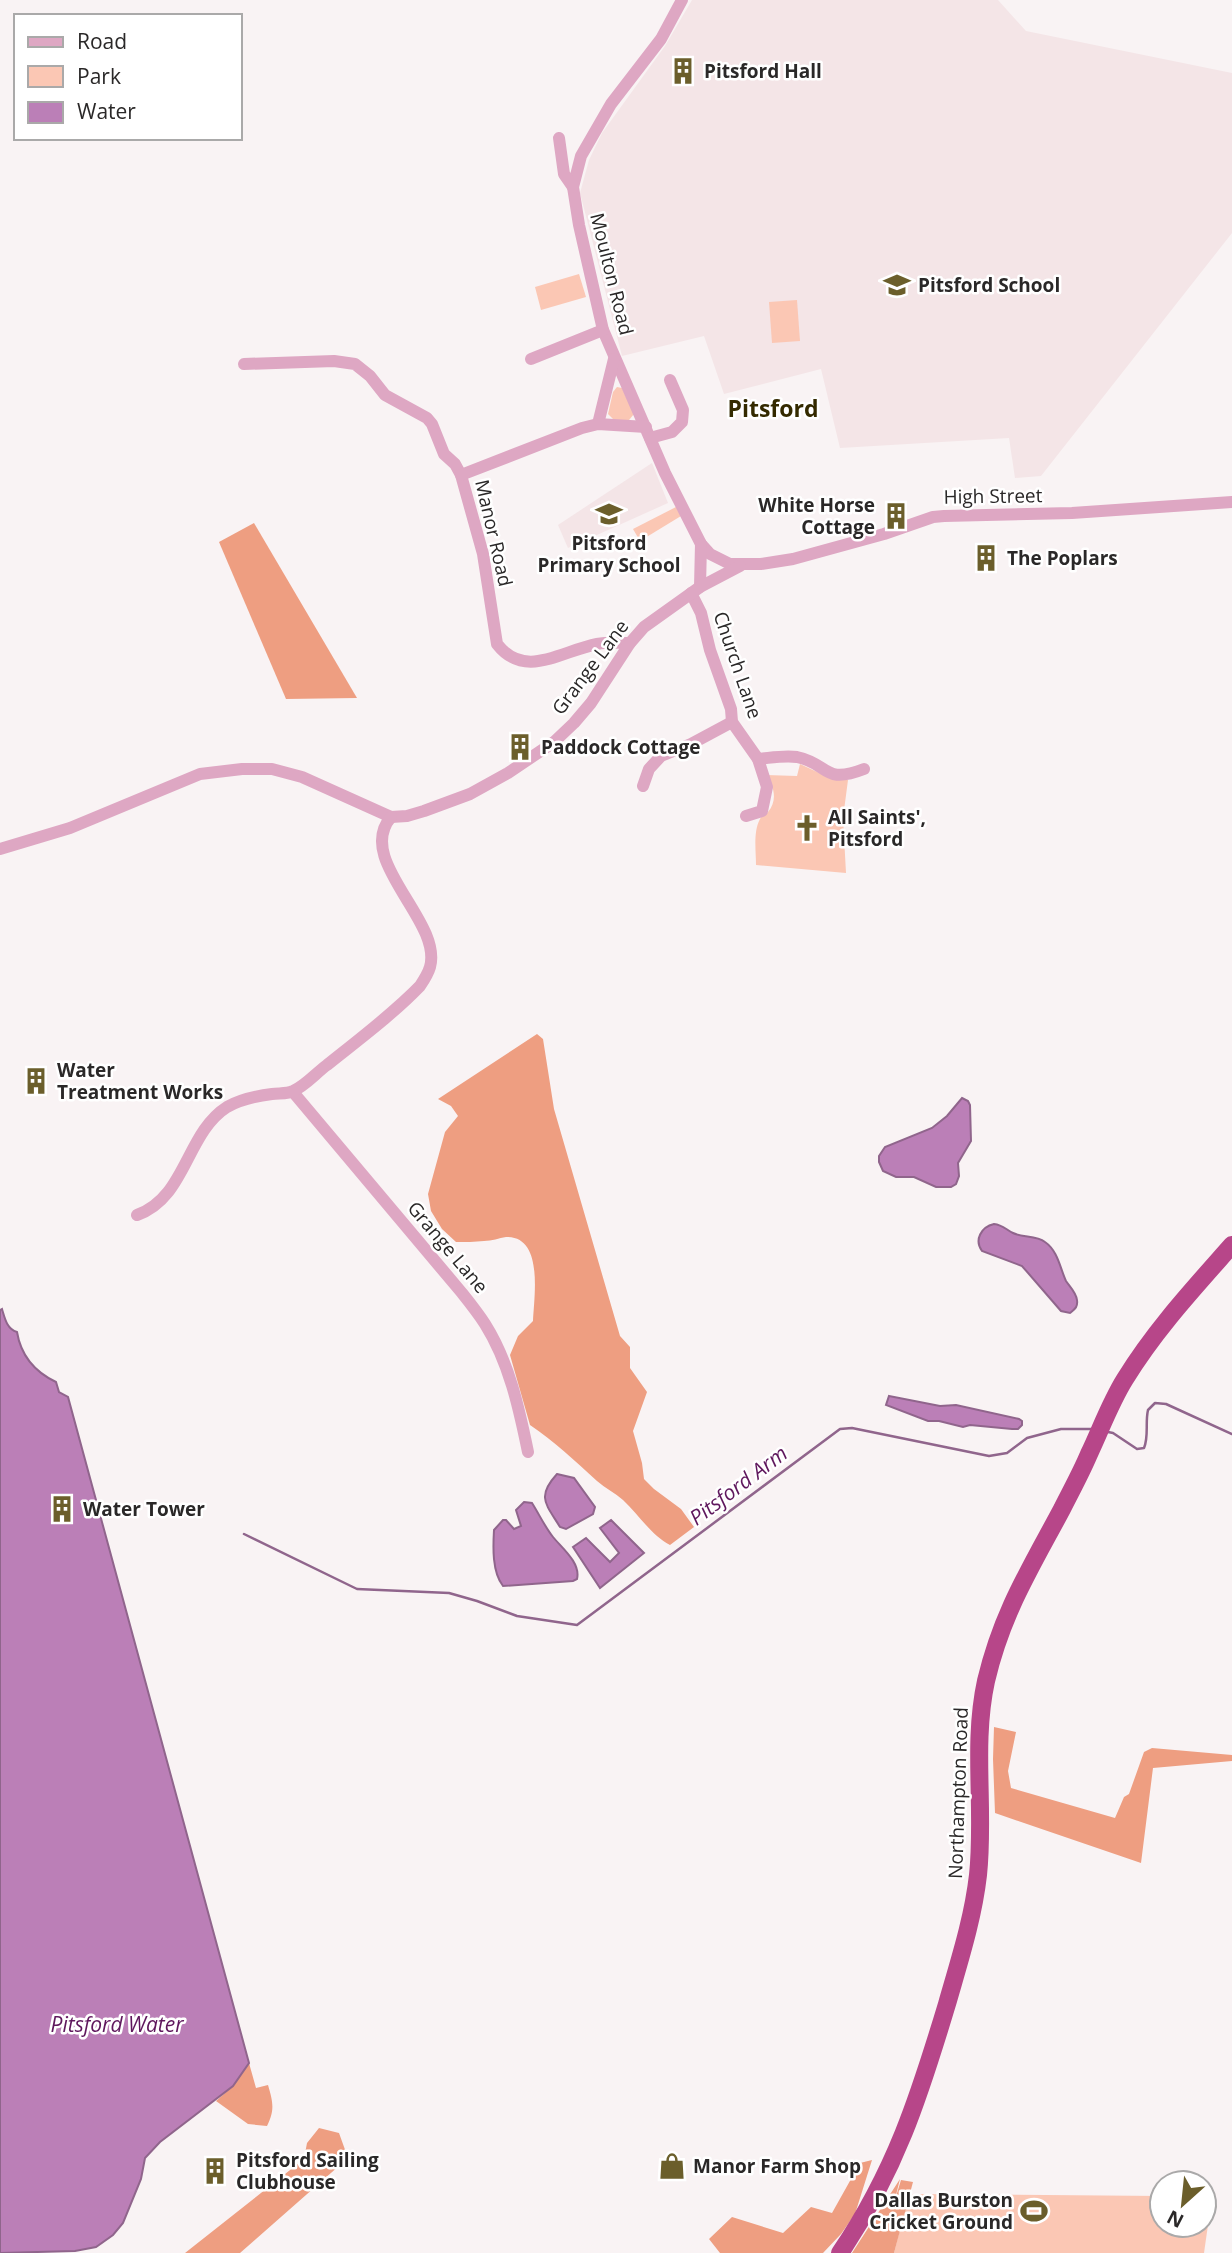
<svg xmlns="http://www.w3.org/2000/svg" width="1232" height="2253" font-family="'Open Sans',sans-serif">
	<style>
		.built { fill: #f4e5e7 }
		.green { fill: #fbc7b4 }
		.forest { fill: #ee9e81 }
		.water { fill: #bb7fb7; stroke: #90658c; stroke-width: 2 }
		.lines { fill: none; stroke-linecap: round; stroke-linejoin: round }
		.stream { stroke: #90658c; stroke-width: 2.5 }
		.minor { stroke: #dea7c3; stroke-width: 12 }
		.highway { stroke: #b74689; stroke-width: 18 }
		.labels { text-anchor: middle; dominant-baseline: central; stroke-width: 5; stroke-linejoin: round; paint-order: stroke }
		.poi-label { font-size: 19px; font-weight: bold; fill: #2a2828; stroke: #fff; text-anchor: start }
		.street-label { font-size: 19px; fill: #2a2828; stroke: #fff }
		.water-label { font-size: 21px; font-style: italic; fill: #5f175d; stroke: #fff }
		.quarter-label { font-size: 23px; font-weight: bold; fill: #342a00; stroke: #fff }
	</style>
	<rect width="100%" height="100%" fill="#f9f3f4"/>
	<g class="built">
		<path d="M692,0h306l28,31 206,42v160l-191,243 -26,2 -6,-40 -169,10 -19,-79 -97,25 -20,-58 -82,20 -42,-163 9,-33 13,-27 63,-87z"/>
		<path d="M652,463l16,40 -100,45 -10,-23z"/>
	</g>
	<g class="green">
		<path d="M579,274l7,23 -45,13 -6,-23z"/>
		<path d="M797,300l3,41 -28,2 -3,-41z"/>
		<path d="M617,387l5,1 12,26 -5,6h-15l-6,-6 5,-22z"/>
		<path d="M676,507l5,9 -41,25 -7,-12z"/>
		<path d="M800,764l28,13 20,3 -5,38 3,55 -90,-8c0,-14 -3,-33 4,-46 2,-4 5,-3 8,-7 10,-12 6,-26 -2,-37l31,1z"/>
		<path d="M909,2194l253,2v29h42v-28h8l-8,56h-310z"/>
	</g>
	<g class="forest">
		<path d="M254,523l103,175 -71,1 -67,-157z"/>
		<path d="M537,1034l6,5 11,70 66,227 10,11v21l17,24 -14,39 9,32 2,16 10,10 27,20 13,18 -24,18c-19,-10 -31,-30 -47,-45 -8,-7 -18,-12 -26,-19 -22,-20 -43,-40 -67,-56l-20,-70 8,-19 15,-15c1,-25 11,-85 -27,-84 -7,1 -14,4 -22,4 -9,1 -19,1 -28,1l-14,-13 -11,-18 -3,-17 17,-62 13,-16 -7,-10 -13,-7z"/>
		<path d="M994,1727l22,5 -8,39 3,17 104,30 9,-21 5,-3 15,-42 8,-4 80,7v6l-79,7 -12,95 -146,-50 -2,-54z"/>
		<path d="M249,2063l7,25 12,-3c5,17 7,25 -1,41l-19,-2 -32,-23 17,-15z"/>
		<path d="M319,2128l20,5 9,25 -108,95h-55l119,-94 3,-16z"/>
		<path d="M872,2160l-17,54 -14,20 -18,19h-103l-11,-14 23,-22 51,16 28,-26 21,6 28,-50z"/>
		<path d="M900,2179l-6,24 7,-23 12,2 -19,71h-42z"/>
	</g>
	<g class="water">
		<path d="M962,1098l6,3 2,4 1,36 -13,22 1,13 -3,8 -5,3h-15l-22,-10h-18l-13,-6 -4,-9v-6l6,-9 47,-19 15,-12z"/>
		<path d="M994,1224c9,1 11,5 19,9 10,5 23,2 32,9 13,9 15,26 21,39 4,6 10,11 11,19 1,7 -2,9 -7,13l-9,-2 -39,-45 -40,-15c-8,-11 -1,-24 12,-27z"/>
		<path d="M2,1309c3,10 5,20 15,23 4,24 18,40 39,50l3,10 9,5 181,666 -16,23 -73,56 -15,16 -4,21 -18,44 -10,12 -17,12 -21,4 -75,2v-943z"/>
		<path d="M889,1396l51,10 16,-1 63,14 3,2v4l-4,4h-6l-42,-4 -7,2 -24,-6h-11l-42,-16z"/>
		<path d="M557,1474l17,4 21,29 -2,7 -27,15 -6,-2c-14,-23 -24,-30 -3,-53z"/>
		<path d="M524,1502l8,1c7,11 13,24 21,34 9,11 28,26 24,42l-4,2 -70,5c-11,-14 -10,-39 -9,-56l9,-10h3l8,9 7,-3 -5,-16z"/>
		<path d="M611,1520l33,33 -44,35 -27,-41 13,-9 24,24 9,-9 -19,-25z"/>
	</g>
	<g class="lines">
		<g class="stream">
			<path d="M1108,1432l5,1 24,16 7,-1c5,-12 1,-25 4,-38l7,-7 11,1 66,30"/>
			<path d="M244,1534l113,55 92,4 28,8 40,15 60,9 263,-196 12,-1 137,28 18,-3 20,-15 34,-9h30"/>
		</g>
		<g class="minor">
			<path d="M682,0l-21,39 -50,65 -30,52 -8,31 6,38 24,105 62,143 36,71 9,10 20,10h31l32,-5 91,-25 49,-17 11,-1 128,-3 160,-11"/>
			<path d="M559,138l5,36 9,13"/>
			<path d="M531,359l72,-29"/>
			<path d="M244,364l90,-3 21,3 15,12 15,19 42,23 5,6 12,30 11,10 6,11 22,79 14,90c28,36 64,7 100,0 11,-2 22,-1 33,-1"/>
			<path d="M598,424l16,-65"/>
			<path d="M650,438l22,-6 10,-10 1,-12 -13,-30"/>
			<path d="M461,475l121,-47 16,-4 48,3"/>
			<path d="M700,587l1,-43"/>
			<path d="M691,593l10,20 9,37 21,59 1,13 26,37 9,28 -5,24 -16,5"/>
			<path d="M758,759c12,-1 26,-4 39,-2 33,7 26,28 67,12"/>
			<path d="M643,786l6,-17 12,-13 30,-12 41,-22"/>
			<path d="M0,849l70,-21 130,-54 42,-5h30l30,8 89,40 16,-1 17,-5 46,-17 38,-21 46,-31 20,-19 17,-20 39,-60 14,-16 56,-40 40,-21"/>
			<path d="M293,1092l169,201c8,10 16,20 23,31 24,38 34,84 43,128"/>
			<path d="M137,1215c49,-17 49,-82 90,-108 14,-8 29,-11 45,-13 7,-1 16,0 21,-3 12,-5 23,-18 34,-26 31,-25 65,-50 93,-79 4,-6 8,-12 10,-19 13,-46 -76,-107 -39,-150"/>
		</g>
		<path class="highway" d="M840,2253c55,-81 79,-156 107,-249 12,-42 26,-85 31,-129 7,-65 -6,-130 8,-194 16,-68 44,-112 76,-172 9,-18 19,-36 27,-55 12,-25 21,-51 36,-75 30,-49 69,-91 107,-134"/>
	</g>
	<defs>
		<symbol id="building-bare" viewBox="-9 -9 18 18"><path d="M-4-6H4V6H1V3H-1V6H-4ZM-2.5-4.3h1.7v1.8h-1.7ZM.8-4.3h1.7v1.8H.8ZM-2.5-1h1.7V.8h-1.7ZM.8-1h1.7V.8H.8Z" fill="#6b5e2b" stroke="#fff" stroke-width="2.5" paint-order="stroke"/></symbol>
		<symbol id="school-bare" viewBox="-9 -9 18 18"><path d="M0-5L7-2L0 1L-7-2ZM-4 1L0 2.5L4 1V4Q0 6-4 4Z" fill="#6b5e2b" stroke="#fff" stroke-width="2.5" paint-order="stroke"/></symbol>
		<symbol id="church-bare" viewBox="-9 -9 18 18"><path d="M-1.2-6h2.4v3.5h3.3v2.4h-3.3V6h-2.4V-.1h-3.3v-2.4h3.3Z" fill="#6b5e2b" stroke="#fff" stroke-width="2.5" paint-order="stroke"/></symbol>
		<symbol id="shop-bare" viewBox="-9 -9 18 18"><path d="M-5-2.5h2.3a2.7 3.5 0 0 1 5.4 0H5L5.5 6h-11ZM-1.5-2.5h3a1.5 2.3 0 0 0-3 0Z" fill="#6b5e2b" stroke="#fff" stroke-width="2.5" paint-order="stroke"/></symbol>
		<symbol id="stadium-bare" viewBox="-9 -9 18 18"><path d="M0-5a6.5 5 0 1 0 0 10a6.5 5 0 1 0 0-10ZM-3.5-1.8h7v3.6h-7Z" fill="#6b5e2b" stroke="#fff" stroke-width="2.5" paint-order="stroke"/></symbol>
	</defs>
	<g fill-rule="evenodd">
		<use href="#building-bare" x="664" y="52" width="38" height="38"/>
		<use href="#school-bare" x="878" y="266" width="38" height="38"/>
		<use href="#school-bare" x="590" y="495" width="38" height="38"/>
		<use href="#building-bare" x="877" y="497" width="38" height="38"/>
		<use href="#building-bare" x="967" y="539" width="38" height="38"/>
		<use href="#building-bare" x="501" y="728" width="38" height="38"/>
		<use href="#church-bare" x="788" y="809" width="38" height="38"/>
		<use href="#building-bare" x="17" y="1062" width="38" height="38"/>
		<use href="#building-bare" x="43" y="1490" width="38" height="38"/>
		<use href="#shop-bare" x="653" y="2147" width="38" height="38"/>
		<use href="#building-bare" x="196" y="2152" width="38" height="38"/>
		<use href="#stadium-bare" x="1015" y="2192" width="38" height="38"/>
	</g>
	<g class="labels">
		<g class="poi-label">
			<text x="704" y="71">Pitsford Hall</text>
			<text x="918" y="285">Pitsford School</text>
			<text x="875" y="505" text-anchor="end">White Horse<tspan x="875" dy="22">Cottage</tspan></text>
			<text x="609" y="543" text-anchor="middle">Pitsford<tspan x="609" dy="22">Primary School</tspan></text>
			<text x="1007" y="558">The Poplars</text>
			<text x="541" y="747">Paddock Cottage</text>
			<text x="828" y="817">All Saints',<tspan x="828" dy="22">Pitsford</tspan></text>
			<text x="57" y="1070">Water<tspan x="57" dy="22">Treatment Works</tspan></text>
			<text x="83" y="1509">Water Tower</text>
			<text x="236" y="2160">Pitsford Sailing<tspan x="236" dy="22">Clubhouse</tspan></text>
			<text x="693" y="2166">Manor Farm Shop</text>
			<text x="1013" y="2200" text-anchor="end">Dallas Burston<tspan x="1013" dy="22">Cricket Ground</tspan></text>
		</g>
		<g class="street-label">
			<text transform="translate(612 274) rotate(76)">Moulton Road</text>
			<text transform="translate(993 496) rotate(-1)">High Street</text>
			<text transform="translate(494 533) rotate(77)">Manor Road</text>
			<text transform="translate(738 665) rotate(71)">Church Lane</text>
			<text transform="translate(590 667) rotate(-53)">Grange Lane</text>
			<text transform="translate(448 1247) rotate(50)">Grange Lane</text>
			<text transform="translate(958 1793) rotate(-88)">Northampton Road</text>
		</g>
		<g class="water-label">
			<text transform="translate(738 1485) rotate(-37)">Pitsford Arm</text>
			<text x="117" y="2024">Pitsford Water</text>
		</g>
		<g class="quarter-label">
			<text x="773" y="408">Pitsford</text>
		</g>
	</g>
	<rect x="14" y="14" width="228" height="126" fill="#ffffff" stroke="#aaa9a9" stroke-width="2"/>
	<rect x="28" y="37" width="35" height="10" fill="#dea7c3" stroke="#aaa9a9" stroke-width="2"/>
	<text x="77" y="49" font-size="21" fill="#2a2828">Road</text>
	<rect x="28" y="66" width="35" height="21" fill="#fbc7b4" stroke="#aaa9a9" stroke-width="2"/>
	<text x="77" y="84" font-size="21" fill="#2a2828">Park</text>
	<rect x="28" y="102" width="35" height="21" fill="#bb7fb7" stroke="#aaa9a9" stroke-width="2"/>
	<text x="77" y="119" font-size="21" fill="#2a2828">Water</text>
	<g transform="translate(1183 2204) rotate(207)"><circle r="33" fill="#ffffff" stroke="#aaa9a9" stroke-width="2"/>
	<path d="M0-5L12 26L0 18L-12 26Z" fill="#6b5e2b"/>
	<text y="-10" font-size="19" font-weight="bold" text-anchor="middle" fill="#2a2828">N</text>
	</g>
</svg>
